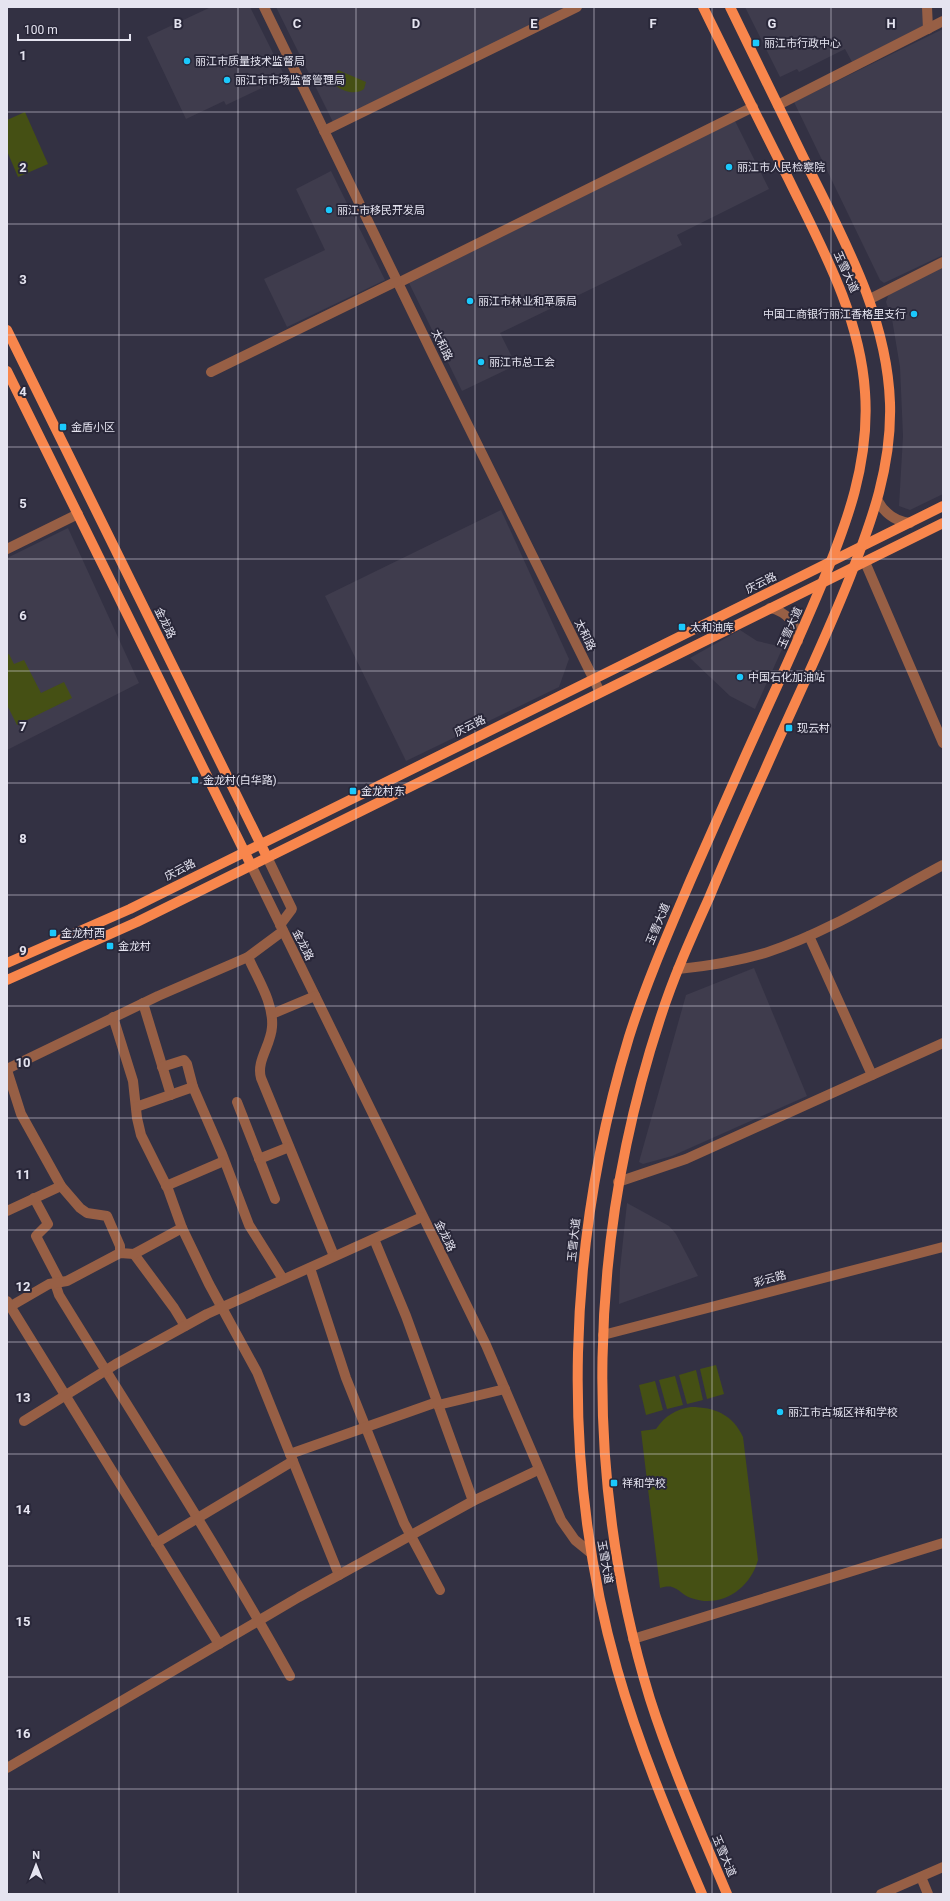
<svg xmlns="http://www.w3.org/2000/svg" width="950" height="1901" font-family="Roboto,'Noto Sans SC',sans-serif">
	<style>
		.commercial { fill: #3f3c4d }
		.green { fill: #455014 }
		.lines { fill: none; stroke-linecap: round; stroke-linejoin: round }
		.stream { stroke: #0d1c23; stroke-width: 2 }
		.minor { stroke: #975f45; stroke-width: 10 }
		.major { stroke: #f8864c; stroke-width: 10 }
		.grid { fill: none; stroke: #e5e4f0; stroke-width: 1; stroke-opacity: 0.55 }
		.poi-dot { fill: #1bc9fc; stroke: #292739; stroke-width: 1.5 }
		.labels { text-anchor: middle; dominant-baseline: central; stroke-width: 4; stroke-linejoin: round; paint-order: stroke }
		.poi-label { font-size: 11px; fill: #e5e4f0; stroke: #292739; text-anchor: start }
		.street-label { font-size: 11px; fill: #e5e4f0; stroke: #292739 }
		.grid-label { font-size: 13px; text-anchor: middle; font-weight: bold; fill: #e5e4f0; stroke: #292739; stroke-width: 4; stroke-linejoin: round; paint-order: stroke }
	</style>
	<rect width="100%" height="100%" fill="#333143"/>
	<g class="commercial">
		<path d="M211,7h39l35,70 -59,28 -2,-4 -38,18 -39,-82z"/>
		<path d="M276,7h294l-237,115z"/>
		<path d="M745,7h179l1,18 -73,37 -7,-13 -46,23 -2,-3 -17,8z"/>
		<path d="M943,29v226l-59,28 -4,-3 -86,-178z"/>
		<path d="M735,121l34,68 -92,46 5,10 -182,88 16,32 -54,26 -53,-108z"/>
		<path d="M331,171l54,109 -98,47 -23,-48 61,-29 -29,-61z"/>
		<path d="M943,267v227l-33,16 -11,-4 4,-70 -3,-69 -8,-48 -6,-17 2,-6 3,-3z"/>
		<path d="M501,510l68,149 -10,28 -153,74 -81,-165z"/>
		<path d="M68,528l71,155 -132,67v-192z"/>
		<path d="M740,630l17,11 26,6 -28,62 -25,-13 -40,-38z"/>
		<path d="M754,968l53,128 -135,60 -29,8 -4,-2 47,-167z"/>
		<path d="M627,1203l42,23 7,8 22,42 -79,28 1,-35z"/>
	</g>
	<g class="green">
		<path d="M338,70l28,12 -2,7c-8,6 -20,3 -28,-3l-2,-9z"/>
		<path d="M25,112l23,52 -30,13 -11,-26v-31z"/>
		<path d="M9,654l5,10 10,-4 17,33 23,-11 8,16 -55,27 -10,-20v-50z"/>
		<path d="M716,1365l8,29 -17,5 -7,-30z"/>
		<path d="M696,1370l7,30 -16,4 -8,-29z"/>
		<path d="M675,1376l8,29 -16,4 -8,-29z"/>
		<path d="M655,1381l8,29 -17,5 -7,-30z"/>
		<path d="M691,1407c24,0 42,8 52,30l15,123c-8,29 -37,49 -67,38 -7,-2 -12,-9 -19,-11 -3,-1 -9,0 -12,1l-19,-157 15,-2c9,-13 20,-20 35,-22z"/>
	</g>
	<g class="lines">
		<path class="stream" d="M7,1891l1,3"/>
		<g class="minor">
			<path d="M264,7l170,350 166,335"/>
			<path d="M927,7l1,22"/>
			<path d="M778,105l165,-84"/>
			<path d="M324,131l253,-124"/>
			<path d="M398,283l355,-176"/>
			<path d="M870,299l73,-37"/>
			<path d="M211,372l186,-91"/>
			<path d="M878,501c7,13 17,20 32,22"/>
			<path d="M7,549l71,-35"/>
			<path d="M865,562l78,181"/>
			<path d="M770,608c17,4 27,16 28,33"/>
			<path d="M267,857l25,52 -12,16"/>
			<path d="M251,865l235,480 75,175 14,20 16,13"/>
			<path d="M809,936l63,139"/>
			<path d="M248,957c9,21 26,46 24,70 -1,18 -16,34 -11,51l73,178"/>
			<path d="M678,969c30,-3 61,-8 90,-17 61,-20 118,-57 175,-87"/>
			<path d="M143,1003l28,92"/>
			<path d="M272,1014l43,-18"/>
			<path d="M113,1017l20,64 4,37 4,17 27,54 14,39 27,56 48,88 82,203"/>
			<path d="M162,1067l22,-7 3,4 6,23"/>
			<path d="M7,1069l151,-73 90,-39 35,-26"/>
			<path d="M7,1070l14,44 40,72 19,22 7,5 20,3 13,30v7"/>
			<path d="M237,1102l38,97"/>
			<path d="M136,1107l57,-20 29,67 27,71 34,54"/>
			<path d="M259,1159l30,-12"/>
			<path d="M618,1182l68,-23 257,-116"/>
			<path d="M166,1186l58,-25"/>
			<path d="M34,1198l14,26 -12,12 24,46"/>
			<path d="M7,1211l54,-25"/>
			<path d="M374,1239l32,77 67,185"/>
			<path d="M134,1254l40,54 11,18"/>
			<path d="M310,1268l36,110 58,145 36,67"/>
			<path d="M55,1283l4,12c78,127 159,251 231,381"/>
			<path d="M7,1301l212,343"/>
			<path d="M11,1306l38,-22 18,-3 53,-28 14,1 48,-26"/>
			<path d="M603,1335l340,-88"/>
			<path d="M438,1405l67,-16"/>
			<path d="M24,1421l92,-57 91,-50 215,-97"/>
			<path d="M290,1454l147,-52"/>
			<path d="M156,1543l137,-82"/>
			<path d="M633,1639l310,-96"/>
			<path d="M7,1768l292,-171 174,-96 65,-31"/>
			<path d="M921,1877l7,17"/>
			<path d="M881,1894l62,-27"/>
		</g>
		<g class="major">
			<path d="M7,330l260,527"/>
			<path d="M7,371l244,494"/>
			<path d="M7,963l123,-54 813,-403"/>
			<path d="M7,980l130,-58 806,-399"/>
			<path d="M702,1894c-32,-74 -63,-148 -85,-225 -58,-205 -50,-428 12,-632 17,-54 40,-106 62,-158 18,-40 35,-80 53,-120 26,-58 53,-115 77,-173 26,-63 49,-124 44,-194 -5,-77 -44,-146 -77,-214 -29,-57 -57,-114 -85,-171"/>
			<path d="M727,1894c-27,-64 -56,-129 -77,-195 -68,-222 -62,-460 10,-680 13,-41 31,-81 49,-121 18,-43 37,-86 56,-128 28,-64 59,-127 85,-193 22,-57 42,-111 40,-174 -3,-85 -44,-159 -81,-234 -26,-54 -53,-108 -79,-162"/>
		</g>
	</g>
	<path class="grid" d="M119,7v1887M238,7v1887M356,7v1887M475,7v1887M594,7v1887M712,7v1887M831,7v1887M7,112h936M7,224h936M7,335h936M7,447h936M7,559h936M7,671h936M7,783h936M7,895h936M7,1006h936M7,1118h936M7,1230h936M7,1342h936M7,1454h936M7,1566h936M7,1677h936M7,1789h936"/>
	<g class="poi-dot">
		<rect x="752" y="39" width="8" height="8" rx="2"/>
		<circle cx="187" cy="61" r="4"/>
		<circle cx="227" cy="80" r="4"/>
		<circle cx="729" cy="167" r="4"/>
		<circle cx="329" cy="210" r="4"/>
		<circle cx="470" cy="301" r="4"/>
		<circle cx="914" cy="314" r="4"/>
		<circle cx="481" cy="362" r="4"/>
		<rect x="59" y="423" width="8" height="8" rx="2"/>
		<rect x="678" y="623" width="8" height="8" rx="2"/>
		<circle cx="740" cy="677" r="4"/>
		<rect x="785" y="724" width="8" height="8" rx="2"/>
		<rect x="191" y="776" width="8" height="8" rx="2"/>
		<rect x="349" y="787" width="8" height="8" rx="2"/>
		<rect x="49" y="929" width="8" height="8" rx="2"/>
		<rect x="106" y="942" width="8" height="8" rx="2"/>
		<circle cx="780" cy="1412" r="4"/>
		<rect x="610" y="1479" width="8" height="8" rx="2"/>
	</g>
	<g class="labels">
		<g class="poi-label">
			<text x="764" y="43">丽江市行政中心</text>
			<text x="195" y="61">丽江市质量技术监督局</text>
			<text x="235" y="80">丽江市市场监督管理局</text>
			<text x="737" y="167">丽江市人民检察院</text>
			<text x="337" y="210">丽江市移民开发局</text>
			<text x="478" y="301">丽江市林业和草原局</text>
			<text x="906" y="314" text-anchor="end">中国工商银行丽江香格里支行</text>
			<text x="489" y="362">丽江市总工会</text>
			<text x="71" y="427">金盾小区</text>
			<text x="690" y="627">太和油库</text>
			<text x="748" y="677">中国石化加油站</text>
			<text x="797" y="728">现云村</text>
			<text x="203" y="780">金龙村(白华路)</text>
			<text x="361" y="791">金龙村东</text>
			<text x="61" y="933">金龙村西</text>
			<text x="118" y="946">金龙村</text>
			<text x="788" y="1412">丽江市古城区祥和学校</text>
			<text x="622" y="1483">祥和学校</text>
		</g>
		<g class="street-label">
			<text transform="translate(846 272) rotate(66)">玉雪大道</text>
			<text transform="translate(442 345) rotate(64)">太和路</text>
			<text transform="translate(761 583) rotate(-26)">庆云路</text>
			<text transform="translate(165 623) rotate(64)">金龙路</text>
			<text transform="translate(790 628) rotate(-66)">玉雪大道</text>
			<text transform="translate(585 635) rotate(64)">太和路</text>
			<text transform="translate(470 726) rotate(-26)">庆云路</text>
			<text transform="translate(180 870) rotate(-27)">庆云路</text>
			<text transform="translate(658 924) rotate(-67)">玉雪大道</text>
			<text transform="translate(303 945) rotate(64)">金龙路</text>
			<text transform="translate(445 1236) rotate(64)">金龙路</text>
			<text transform="translate(574 1240) rotate(-84)">玉雪大道</text>
			<text transform="translate(770 1279) rotate(-15)">彩云路</text>
			<text transform="translate(605 1562) rotate(80)">玉雪大道</text>
			<text transform="translate(724 1856) rotate(67)">玉雪大道</text>
		</g>
	</g>
	<g class="grid-label">
		<text x="178" y="28">B</text>
		<text x="297" y="28">C</text>
		<text x="416" y="28">D</text>
		<text x="534" y="28">E</text>
		<text x="653" y="28">F</text>
		<text x="772" y="28">G</text>
		<text x="891" y="28">H</text>
		<text x="23" y="60">1</text>
		<text x="23" y="172">2</text>
		<text x="23" y="284">3</text>
		<text x="23" y="396">4</text>
		<text x="23" y="508">5</text>
		<text x="23" y="620">6</text>
		<text x="23" y="731">7</text>
		<text x="23" y="843">8</text>
		<text x="23" y="955">9</text>
		<text x="23" y="1067">10</text>
		<text x="23" y="1179">11</text>
		<text x="23" y="1291">12</text>
		<text x="23" y="1402">13</text>
		<text x="23" y="1514">14</text>
		<text x="23" y="1626">15</text>
		<text x="23" y="1738">16</text>
	</g>
	<rect width="950" height="1901" fill="none" stroke="#e5e4f0" stroke-width="16"/>
	<g transform="translate(36 1865)" stroke="#292739" stroke-width="3" paint-order="stroke">
	<path d="M0-3L7 15L0 10L-7 15Z" fill="#e5e4f0"/>
	<text y="-6" font-size="11" font-weight="bold" text-anchor="middle" fill="#e5e4f0">N</text>
	</g>
	<path d="M18 34v6h112v-6" fill="none" stroke="#e5e4f0" stroke-width="2"/>
	<text x="24" y="34" font-size="12" fill="#e5e4f0" stroke="#292739" stroke-width="3" paint-order="stroke">100 m</text>
</svg>
